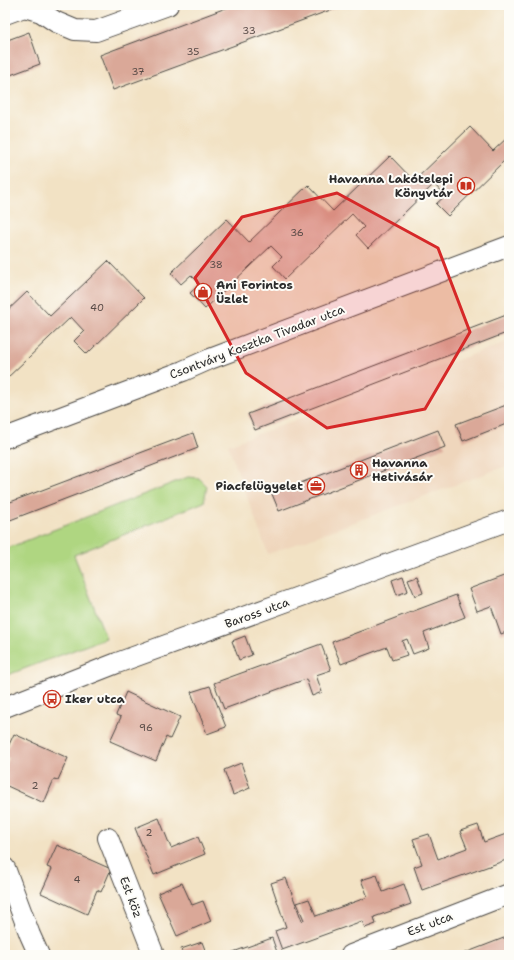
<svg xmlns="http://www.w3.org/2000/svg" width="514" height="960" font-family="'Shantell Sans',sans-serif">
	<style>
		.built { fill: #efd6bc }
		.green { fill: #afd681; stroke: #6d8056 }
		.building { fill: #daa898 }
		.lines { fill: none; stroke-linecap: round; stroke-linejoin: round }
		.street-casing { stroke: #494642; stroke-width: 22 }
		.street { stroke: #fff; stroke-width: 20 }
		.marked { fill: #d62828; fill-opacity: 0.2; stroke: #d62828; stroke-width: 3; stroke-linejoin: round }
		.labels { text-anchor: middle; dominant-baseline: central; stroke-width: 4; stroke-linejoin: round; paint-order: stroke }
		.number-label { font-size: 10px; fill: #574a46 }
		.poi-label { font-size: 12px; font-weight: bold; fill: #2b2b2b; stroke: #fdfcf7; text-anchor: start }
		.street-label { font-size: 12px; fill: #2b2b2b; stroke: #fdfcf7 }
	</style>
	<rect width="100%" height="100%" fill="#fdfcf7"/>
	<filter id="ink" filterUnits="userSpaceOnUse"><feTurbulence type="fractalNoise" baseFrequency=".025" numOctaves="2"/><feDisplacementMap in="SourceGraphic" scale="8" xChannelSelector="R" yChannelSelector="G"/><feConvolveMatrix kernelMatrix="1 2 1 2 8 2 1 2 1" color-interpolation-filters="sRGB"/></filter>
	<filter id="wash" filterUnits="userSpaceOnUse"><feTurbulence type="fractalNoise" baseFrequency=".012" numOctaves="4" result="noise"/><feDisplacementMap in="SourceGraphic" scale="16" xChannelSelector="R" yChannelSelector="G"/><feGaussianBlur stdDeviation="0.9" result="paint"/><feColorMatrix in="noise" values="0 0 0 0 0 0 0 0 0 0 0 0 0 0 0 0 0 1.4 0 .05"/><feComposite in="paint" operator="in"/></filter>
	<g filter="url(#wash)">
		<rect width="100%" height="100%" fill="#f2e2c4"/>
		<path class="built" d="M509,341v124l-241,89 -40,-109z"/>
		<path class="green" d="M188,477l11,1 8,8 -3,16 -130,53 32,83 -101,38v-127z"/>
		<g id="blocks">
			<g class="building">
				<path d="M234,5h110l-231,85 -13,-35z"/>
				<path d="M29,32l11,32 -35,13v-36z"/>
				<path d="M470,127l23,24 16,-15v20l-61,60 -12,-12 9,-8 -11,-12 -66,64 -12,-13 8,-8 -12,-13 -67,65 -12,-13 9,-9 -11,-11 -66,63 -15,-16 10,-9 -9,-9 -10,9 -10,-11 56,-54 22,23 59,-57 25,26 57,-55 24,25z"/>
				<path d="M108,261l36,37 -57,56 -13,-13 10,-10 -13,-14 -66,63v-67l22,-21 23,24z"/>
				<path d="M509,314v18l-254,98 -7,-16z"/>
				<path d="M509,404v19l-46,18 -7,-17z"/>
				<path d="M438,430l7,17 -166,64 -7,-17z"/>
				<path d="M193,433l5,15 -193,74v-18z"/>
				<path d="M509,574v57l-8,3 -10,-28 -14,5 -8,-22z"/>
				<path d="M403,576l5,15 -11,4 -5,-15z"/>
				<path d="M417,576l6,17 -8,3 -7,-17z"/>
				<path d="M456,595l9,22 -41,16 5,15 -16,6 -6,-15 -5,2 5,14 -15,5 -5,-13 -46,17 -9,-22z"/>
				<path d="M245,636l7,19 -13,5 -7,-19z"/>
				<path d="M321,644l10,26 -15,5 6,17 -10,4 -6,-17 -82,30 -10,-26z"/>
				<path d="M210,686l16,41 -19,7 -16,-42z"/>
				<path d="M126,692l54,25 -10,22 -4,-2 -10,24 -46,-20 11,-24 -5,-2z"/>
				<path d="M14,734l54,24 -10,22 -4,-1 -10,24 -39,-18v-18l4,-9 -4,-1v-4z"/>
				<path d="M241,763l9,25 -17,7 -9,-25z"/>
				<path d="M159,818l12,30 27,-11 7,17 -51,21 -19,-47z"/>
				<path d="M478,825l6,17 25,-9v26l-87,31 -8,-23 8,-3 -9,-25 16,-5 9,25 29,-11 -7,-17z"/>
				<path d="M57,845l54,24 -10,23 -4,-2 -10,24 -46,-21 11,-24 -5,-2z"/>
				<path d="M377,875l6,17 21,-8 7,20 -37,13 2,7 -11,4 -3,-7 -80,29 -7,-19 11,-4 -15,-44 15,-5 16,43 2,-1 -7,-17 12,-4 7,17 52,-19 -7,-17z"/>
				<path d="M182,883l10,22 11,-4 8,20 -34,15 -19,-43z"/>
				<path d="M509,936v19h-49z"/>
				<path d="M272,938l6,17h-53z"/>
				<path d="M202,942l5,13h-24l-2,-6z"/>
			</g>
		</g>
	</g>
	<g filter="url(#ink)">
		<use href="#blocks" fill-opacity="0" stroke="#494642" stroke-width="1"/>
		<g class="lines">
			<defs>
				<g id="street">
					<path d="M5,14l19,-7 17,5 15,10 19,8 21,1 72,-26"/>
					<path d="M5,438l178,-67 27,-12 299,-113"/>
					<path d="M5,707l112,-44 157,-57 235,-86"/>
					<path d="M108,838l46,117"/>
					<path d="M5,868l25,67 9,20"/>
					<path d="M351,955l158,-61"/>
				</g>
			</defs>
			<use href="#street" class="street-casing"/>
			<use href="#street" class="street"/>
		</g>
	</g>
	<path class="marked" d="M337,193l101,55 32,84 -45,77 -98,19 -81,-55 -51,-95 47,-61z"/>
	<defs>
		<symbol id="library-ring" viewBox="-11 -11 22 22"><circle r="9.5" fill="#fdfcf7" stroke="#c8321e" stroke-width="1.5"/><path d="M-6-4Q-3-5.5-.7-3.5V5Q-3 3-6 4ZM6-4Q3-5.5 .7-3.5V5Q3 3 6 4Z" fill="#c8321e"/></symbol>
		<symbol id="shop-ring" viewBox="-11 -11 22 22"><circle r="9.5" fill="#fdfcf7" stroke="#c8321e" stroke-width="1.5"/><path d="M-5-2.5h2.3a2.7 3.5 0 0 1 5.4 0H5L5.5 6h-11ZM-1.5-2.5h3a1.5 2.3 0 0 0-3 0Z" fill="#c8321e"/></symbol>
		<symbol id="building-ring" viewBox="-11 -11 22 22"><circle r="9.5" fill="#fdfcf7" stroke="#c8321e" stroke-width="1.5"/><path d="M-4-6H4V6H1V3H-1V6H-4ZM-2.5-4.3h1.7v1.8h-1.7ZM.8-4.3h1.7v1.8H.8ZM-2.5-1h1.7V.8h-1.7ZM.8-1h1.7V.8H.8Z" fill="#c8321e"/></symbol>
		<symbol id="office-ring" viewBox="-11 -11 22 22"><circle r="9.5" fill="#fdfcf7" stroke="#c8321e" stroke-width="1.5"/><path d="M-6-3h4V-5.5h4V-3h4V5H-6ZM-1-4.5V-3h2v-1.5ZM-6 0V1H6V0Z" fill="#c8321e"/></symbol>
		<symbol id="bus-ring" viewBox="-11 -11 22 22"><circle r="9.5" fill="#fdfcf7" stroke="#c8321e" stroke-width="1.5"/><path d="M-5-6H5V4H4V6H2V4H-2V6H-4V4H-5ZM-3.5-4V0h7V-4ZM-3.5 1.2v1.5H-2V1.2ZM2 1.2v1.5H3.5V1.2Z" fill="#c8321e"/></symbol>
	</defs>
	<g fill-rule="evenodd">
		<use href="#library-ring" x="456" y="176" width="20" height="20"/>
		<use href="#shop-ring" x="193" y="282" width="20" height="20"/>
		<use href="#building-ring" x="349" y="460" width="20" height="20"/>
		<use href="#office-ring" x="306" y="476" width="20" height="20"/>
		<use href="#bus-ring" x="42" y="689" width="20" height="20"/>
	</g>
	<g class="labels">
		<g class="number-label">
			<text x="249" y="30">33</text>
			<text x="193" y="51">35</text>
			<text x="138" y="71">37</text>
			<text x="297" y="232">36</text>
			<text x="216" y="264">38</text>
			<text x="97" y="307">40</text>
			<text x="146" y="727">96</text>
			<text x="35" y="785">2</text>
			<text x="149" y="832">2</text>
			<text x="77" y="879">4</text>
		</g>
		<g class="poi-label">
			<text x="453" y="179" text-anchor="end">Havanna Lakótelepi<tspan x="453" dy="14">Könyvtár</tspan></text>
			<text x="216" y="285">Ani Forintos<tspan x="216" dy="14">Üzlet</tspan></text>
			<text x="372" y="463">Havanna<tspan x="372" dy="14">Hetivásár</tspan></text>
			<text x="303" y="486" text-anchor="end">Piacfelügyelet</text>
			<text x="65" y="699">Iker utca</text>
		</g>
		<g class="street-label">
			<text transform="translate(257 342) rotate(-21)">Csontváry Kosztka Tivadar utca</text>
			<text transform="translate(257 613) rotate(-20)">Baross utca</text>
			<text transform="translate(131 897) rotate(69)">Est köz</text>
			<text transform="translate(430 924) rotate(-21)">Est utca</text>
		</g>
	</g>
	<rect width="514" height="960" fill="none" stroke="#fdfcf7" stroke-width="20"/>
</svg>
